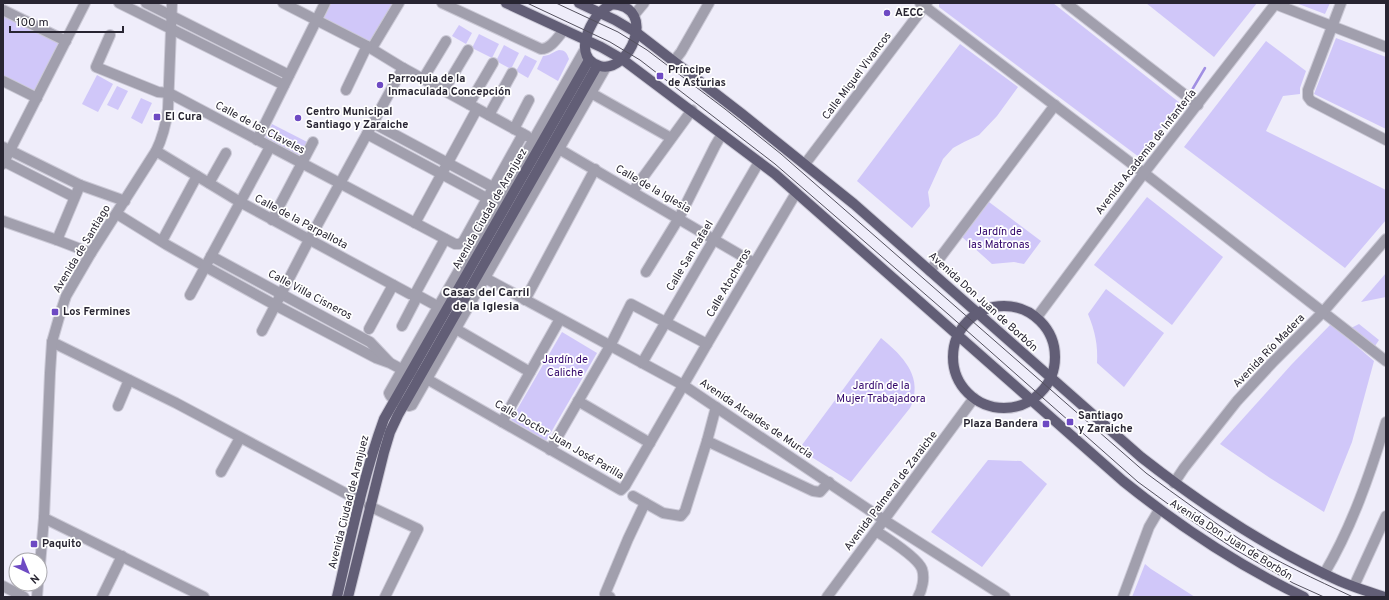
<svg xmlns="http://www.w3.org/2000/svg" width="1389" height="600" font-family="Overpass,sans-serif">
	<style>
		.green { fill: #d0c7f9 }
		.lines { fill: none; stroke-linecap: round; stroke-linejoin: round }
		.stream { stroke: #a18fe3; stroke-width: 2.5 }
		.minor-casing { stroke: #cbc9d6; stroke-width: 12 }
		.major-casing { stroke: #cbc9d6; stroke-width: 12 }
		.minor { stroke: #a19fad; stroke-width: 10 }
		.major { stroke: #625e76; stroke-width: 10 }
		.tram { stroke: #55525f; stroke-width: 1 }
		.poi-dot { fill: #6e4ac3; stroke: #fff; stroke-width: 1.5 }
		.labels { text-anchor: middle; dominant-baseline: central; stroke-width: 3.5; stroke-linejoin: round; paint-order: stroke }
		.poi-label { font-size: 11px; font-weight: bold; fill: #282532; stroke: #fff; text-anchor: start }
		.street-label { font-size: 11px; fill: #282532; stroke: #fff }
		.park-label { font-size: 11px; fill: #31056b; stroke: #fff }
		.neighbourhood-label { font-size: 12px; font-weight: bold; fill: #282532; stroke: #fff }
	</style>
	<rect width="100%" height="100%" fill="#efedfa"/>
	<g class="green">
		<path d="M331,3h64l-25,39 -46,-24z"/>
		<path d="M939,3h114l127,100 -41,54 -200,-150z"/>
		<path d="M1146,3h111l-43,54z"/>
		<path d="M1296,3h34l-5,11z"/>
		<path d="M3,10l63,31 -29,57 -34,-17z"/>
		<path d="M459,25l13,8 -6,11 -14,-8z"/>
		<path d="M479,34l20,10 -7,14 -20,-10z"/>
		<path d="M1336,38l50,19v72l-72,-35z"/>
		<path d="M1266,41l40,30 -6,17v6l-17,2 -17,35 120,59v30l-41,48 -161,-121z"/>
		<path d="M960,44l58,43 -21,29 -18,19 -15,7 -11,6 -10,11 -15,33 2,14 -18,22 -55,-47z"/>
		<path d="M504,45l15,8 -8,16 -15,-8z"/>
		<path d="M559,50c6,0 8,3 10,9l-11,22 -21,-12 6,-13c6,0 10,-4 16,-6z"/>
		<path d="M525,55l12,6 -9,17 -12,-7z"/>
		<path d="M97,75l16,9 -15,28 -16,-8z"/>
		<path d="M117,86l11,5 -10,19 -11,-5z"/>
		<path d="M141,98l11,5 -10,21 -11,-6z"/>
		<path d="M272,124l43,22 -7,16 -43,-23z"/>
		<path d="M1147,197l76,60 -51,68 -78,-60z"/>
		<path d="M989,202l52,39 -17,23 -10,-2 -22,2 -30,-27z"/>
		<path d="M1386,273v24l-25,5z"/>
		<path d="M1106,289l58,44 -40,54 -27,-24c1,-18 -2,-32 -9,-49z"/>
		<path d="M1331,324l43,37 -22,81 -28,70 -54,-34 -50,-34 72,-80z"/>
		<path d="M1359,324l20,16 -4,6 -24,-18z"/>
		<path d="M562,332l35,21 -51,88 -35,-21z"/>
		<path d="M881,338c17,14 38,33 33,58 0,4 -2,8 -4,12l-59,74 -52,-33z"/>
		<path d="M988,460l33,1 26,23 -65,83 -51,-35z"/>
		<path d="M1145,564l6,5 44,28h-63z"/>
	</g>
	<g class="lines">
		<path class="stream" d="M1189,95l16,-27"/>
		<defs>
			<g id="minor">
				<path d="M119,3l165,82"/>
				<path d="M146,3l143,72"/>
				<path d="M283,3l84,43 36,22 124,68"/>
				<path d="M442,3l99,46c10,0 17,-12 23,-19"/>
				<path d="M920,3l224,170 242,188"/>
				<path d="M1066,3l132,102"/>
				<path d="M1341,3l-33,87v7l3,4 75,39"/>
				<path d="M1275,4l111,43"/>
				<path d="M3,10l63,31"/>
				<path d="M634,15l10,-12"/>
				<path d="M110,35l-14,32 62,25 11,1 286,151h4l4,-2 60,-108"/>
				<path d="M372,48l27,-45"/>
				<path d="M584,51l-195,342c2,7 13,11 20,13l3,-1 194,-338"/>
				<path d="M674,61l7,-9 28,-49"/>
				<path d="M423,79l23,-38"/>
				<path d="M3,81l34,17"/>
				<path d="M346,90l21,-44"/>
				<path d="M444,90l24,-40"/>
				<path d="M591,93l80,45"/>
				<path d="M469,104l24,-41"/>
				<path d="M489,115l23,-42"/>
				<path d="M373,123l125,67"/>
				<path d="M514,129l15,-29"/>
				<path d="M367,134l125,67"/>
				<path d="M257,140l68,-137"/>
				<path d="M3,147l77,38"/>
				<path d="M559,149l195,114"/>
				<path d="M156,151l84,51 170,92h5l24,13"/>
				<path d="M3,161l71,36"/>
				<path d="M3,164l82,-161"/>
				<path d="M805,164l122,-161"/>
				<path d="M209,183l17,-30"/>
				<path d="M633,191l59,-81"/>
				<path d="M117,214l50,31 39,22 69,38 101,53 14,5 13,7 24,9 194,111 4,-4 82,-142 89,-151"/>
				<path d="M272,220l41,-78"/>
				<path d="M3,221l54,19 34,13"/>
				<path d="M415,223l62,-114"/>
				<path d="M57,240l23,-55 45,16"/>
				<path d="M162,241l35,-65"/>
				<path d="M211,256l159,86 19,20"/>
				<path d="M930,271l125,-166"/>
				<path d="M646,272l33,-54 36,-72 7,-12"/>
				<path d="M485,278l198,107 201,135 121,77"/>
				<path d="M190,295l80,-148"/>
				<path d="M525,300l70,-131"/>
				<path d="M1037,317l107,-144 132,-170"/>
				<path d="M402,326l13,-25v-7l30,-55"/>
				<path d="M369,329l24,-44"/>
				<path d="M456,329l74,43"/>
				<path d="M262,331l47,-91 94,-172"/>
				<path d="M52,342l124,61 184,98"/>
				<path d="M642,363l117,-201"/>
				<path d="M578,401l72,42"/>
				<path d="M118,406l11,-26"/>
				<path d="M502,422l58,-103"/>
				<path d="M707,441l9,-34"/>
				<path d="M550,450l60,-104 21,-42 76,40"/>
				<path d="M221,472l19,-34"/>
				<path d="M1174,483l10,-15 53,-67 36,-39 50,-50 63,-73"/>
				<path d="M633,496l30,17 18,3 4,-5 22,-70 106,50 7,1 9,-10"/>
				<path d="M369,506l49,23 -33,68"/>
				<path d="M44,518l160,79"/>
				<path d="M876,531c11,7 42,27 46,38 3,9 0,21 -4,28"/>
				<path d="M40,565l4,-47 6,-145 2,-31 8,-28 6,-18 25,-43 65,-102c7,-14 10,-27 12,-42l4,-106"/>
				<path d="M1324,574c28,-47 46,-100 62,-152"/>
				<path d="M3,586l21,11"/>
				<path d="M1354,586l32,-70"/>
				<path d="M37,597l1,-13"/>
				<path d="M102,597l20,-41"/>
				<path d="M610,597l-5,-3 23,-55 17,-36"/>
				<path d="M827,597l147,-199"/>
				<path d="M1123,597l26,-70 10,-17"/>
			</g>
			<g id="major">
				<path d="M506,3l95,44 21,12 153,115 348,307c56,45 116,85 181,116"/>
				<path d="M579,3l36,17 22,13 105,81 112,90 287,253c60,47 123,89 192,121 16,8 34,13 51,19"/>
				<path d="M612,4c47,3 17,70 -12,62 -28,-7 -11,-46 4,-57 3,-2 6,-3 8,-5z"/>
				<circle cx="1004" cy="357" r="51"/>
				<path d="M337,597c14,-60 26,-120 47,-178l205,-359"/>
				<path d="M348,597l36,-145 6,-20 8,-17 199,-349"/>
			</g>
		</defs>
		<use href="#minor" class="minor-casing"/>
		<use href="#major" class="major-casing"/>
		<use href="#minor" class="minor"/>
		<use href="#major" class="major"/>
		<g class="tram">
			<path d="M527,3l83,39 30,18 135,104 173,150 190,168 48,35 50,33 57,33 31,14"/>
			<path d="M556,3l62,29 29,18 78,59 56,45 365,319c31,23 63,46 95,67 36,22 74,39 112,57"/>
		</g>
	</g>
	<g class="poi-dot">
		<circle cx="887" cy="13" r="4"/>
		<rect x="656" y="72" width="8" height="8" rx="2"/>
		<circle cx="380" cy="85" r="4"/>
		<rect x="153" y="113" width="8" height="8" rx="2"/>
		<circle cx="298" cy="118" r="4"/>
		<rect x="51" y="308" width="8" height="8" rx="2"/>
		<rect x="1066" y="418" width="8" height="8" rx="2"/>
		<rect x="1042" y="420" width="8" height="8" rx="2"/>
		<rect x="30" y="540" width="8" height="8" rx="2"/>
	</g>
	<g class="labels">
		<g class="poi-label">
			<text x="895" y="13">AECC</text>
			<text x="668" y="70">Príncipe<tspan x="668" dy="13">de Asturias</tspan></text>
			<text x="388" y="79">Parroquia de la<tspan x="388" dy="13">Inmaculada Concepción</tspan></text>
			<text x="306" y="112">Centro Municipal<tspan x="306" dy="13">Santiago y Zaraiche</tspan></text>
			<text x="165" y="117">El Cura</text>
			<text x="63" y="312">Los Fermines</text>
			<text x="1078" y="416">Santiago<tspan x="1078" dy="13">y Zaraiche</tspan></text>
			<text x="1038" y="424" text-anchor="end">Plaza Bandera</text>
			<text x="42" y="544">Paquito</text>
		</g>
		<g class="street-label">
			<text transform="translate(857 76) rotate(-53)">Calle Miguel Vivancos</text>
			<text transform="translate(260 128) rotate(28)">Calle de los Claveles</text>
			<text transform="translate(1146 152) rotate(-52)">Avenida Academia de Infantería</text>
			<text transform="translate(653 189) rotate(30)">Calle de la Iglesia</text>
			<text transform="translate(490 209) rotate(-60)">Avenida Ciudad de Aranjuez</text>
			<text transform="translate(301 222) rotate(28)">Calle de la Parpallota</text>
			<text transform="translate(82 249) rotate(-59)">Avenida de Santiago</text>
			<text transform="translate(690 256) rotate(-59)">Calle San Rafael</text>
			<text transform="translate(729 283) rotate(-60)">Calle Atocheros</text>
			<text transform="translate(310 295) rotate(28)">Calle Villa Cisneros</text>
			<text transform="translate(983 302) rotate(42)">Avenida Don Juan de Borbón</text>
			<text transform="translate(1269 351) rotate(-46)">Avenida Río Madera</text>
			<text transform="translate(756 419) rotate(34)">Avenida Alcaldes de Murcia</text>
			<text transform="translate(559 440) rotate(30)">Calle Doctor Juan José Parilla</text>
			<text transform="translate(891 491) rotate(-53)">Avenida Palmeral de Zaraiche</text>
			<text transform="translate(349 502) rotate(-76)">Avenida Ciudad de Aranjuez</text>
			<text transform="translate(1231 540) rotate(32)">Avenida Don Juan de Borbón</text>
		</g>
		<g class="park-label">
			<text x="999" y="232">Jardín de<tspan x="999" dy="13">las Matronas</tspan></text>
			<text x="565" y="360">Jardín de<tspan x="565" dy="13">Caliche</tspan></text>
			<text x="881" y="386">Jardín de la<tspan x="881" dy="13">Mujer Trabajadora</tspan></text>
		</g>
		<g class="neighbourhood-label">
			<text x="486" y="293">Casas del Carril<tspan x="486" dy="14">de la Iglesia</tspan></text>
		</g>
	</g>
	<rect width="1389" height="600" fill="none" stroke="#282532" stroke-width="8"/>
	<g transform="translate(28 572) rotate(136)"><circle r="19" fill="#ffffff" stroke="#a9a8ad"/>
	<path d="M0-3L7 15L0 10L-7 15Z" fill="#6e4ac3"/>
	<text y="-6" font-size="11" font-weight="bold" text-anchor="middle" fill="#282532">N</text>
	</g>
	<path d="M10 26v6h113v-6" fill="none" stroke="#282532" stroke-width="2"/>
	<text x="16" y="26" font-size="12" fill="#282532" stroke="#ffffff" stroke-width="3" paint-order="stroke">100 m</text>
</svg>
